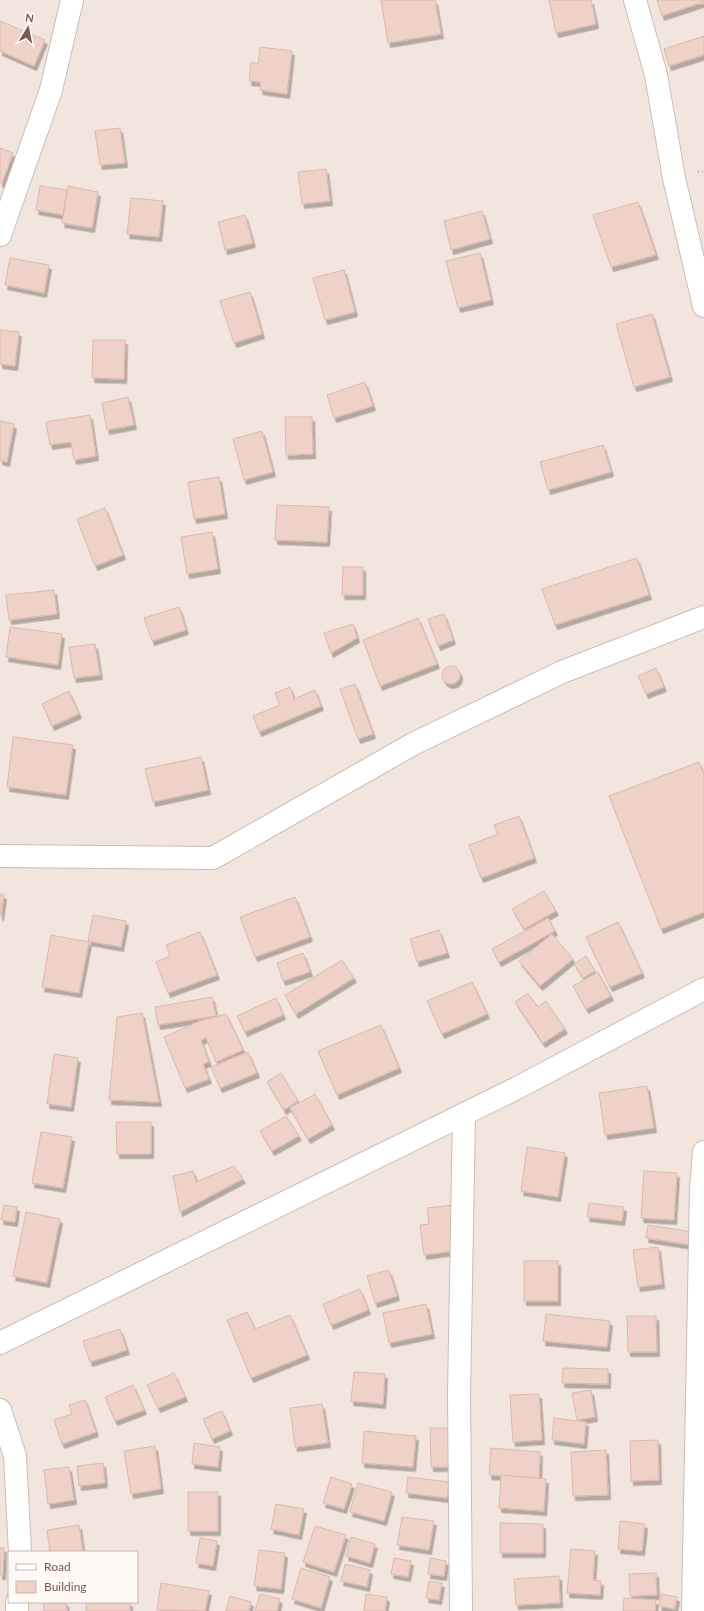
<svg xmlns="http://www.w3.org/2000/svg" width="704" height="1611" font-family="Lato,sans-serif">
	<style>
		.residential { fill: #f2e5dd; fill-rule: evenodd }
		.building { fill: #eed2c8; stroke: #deb7ab; filter: url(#shadow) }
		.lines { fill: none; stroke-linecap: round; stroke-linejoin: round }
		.minor-casing { stroke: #cdbcb4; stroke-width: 24 }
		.path { stroke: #d3b5ab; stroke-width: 2.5; stroke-dasharray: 1 3; stroke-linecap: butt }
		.minor { stroke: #fff; stroke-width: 22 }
	</style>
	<defs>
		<filter id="shadow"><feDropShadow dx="2.5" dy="4.5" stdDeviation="0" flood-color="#0004"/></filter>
	</defs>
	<rect width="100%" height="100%" fill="#fbf4ee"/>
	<path class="residential" d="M0,0h704v1611h-704zM9,1552h128v50h-128z"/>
	<g class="building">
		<path d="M381,0h54l6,34 -53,9z"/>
		<path d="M549,0h42l5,24 -40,9z"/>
		<path d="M657,0h47v2l-42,14z"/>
		<path d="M0,21l45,19 -11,26 -34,-15z"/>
		<path d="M704,36v19l-35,11 -5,-17z"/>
		<path d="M260,47l32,4 -5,43 -27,-4 1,-8 -12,-1 2,-19 7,2z"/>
		<path d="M120,128l5,35 -25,2 -5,-34z"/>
		<path d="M0,148l13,5 -11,30h-2z"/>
		<path d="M326,169l4,32 -28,3 -4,-32z"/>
		<path d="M40,186l27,4 -4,25 -27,-5z"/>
		<path d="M68,186l30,6 -6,36 -30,-5z"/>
		<path d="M131,198l32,3 -4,36 -32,-3z"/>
		<path d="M638,202l18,53 -45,12 -18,-52z"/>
		<path d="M482,211l8,28 -39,11 -7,-29z"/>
		<path d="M245,215l8,28 -28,7 -7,-28z"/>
		<path d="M480,253l11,47 -33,8 -12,-47z"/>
		<path d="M10,258l39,7 -5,28 -39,-8z"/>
		<path d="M344,270l11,42 -30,8 -12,-42z"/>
		<path d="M250,292l12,42 -28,9 -14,-42z"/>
		<path d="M652,314l18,63 -36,10 -18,-63z"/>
		<path d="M0,330l19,2 -4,34 -15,-2z"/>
		<path d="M93,340h32l-1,39 -32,-1z"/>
		<path d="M365,382l8,24 -39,12 -7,-23z"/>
		<path d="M128,397l6,28 -27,5 -5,-27z"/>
		<path d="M90,415l6,41 -22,4 -3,-18 -21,3 -4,-23z"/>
		<path d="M285,417h27l1,37 -27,1z"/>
		<path d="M0,421l14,3 -7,38 -7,-2z"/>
		<path d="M262,431l11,41 -29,8 -11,-41z"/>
		<path d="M603,445l8,27 -63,18 -8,-28z"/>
		<path d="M219,477l6,37 -31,5 -6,-37z"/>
		<path d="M277,505l52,2 -2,35 -52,-2z"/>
		<path d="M105,508l18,47 -28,11 -18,-47z"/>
		<path d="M212,532l6,37 -31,5 -6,-37z"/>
		<path d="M637,558l12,37 -94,30 -13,-36z"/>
		<path d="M343,567h20v28h-21z"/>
		<path d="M54,590l3,24 -48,6 -3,-25z"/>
		<path d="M179,607l7,23 -34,11 -8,-23z"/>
		<path d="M444,614l9,26 -15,6 -10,-27z"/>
		<path d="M418,618l19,46 -57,22 -17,-46z"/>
		<path d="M353,624l4,14 -26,15 -7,-20z"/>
		<path d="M10,627l52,7 -4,31 -52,-8z"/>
		<path d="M95,644l5,31 -26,3 -5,-31z"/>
		<circle cx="451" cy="675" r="9"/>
		<path d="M656,668l8,19 -18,7 -8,-18z"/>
		<path d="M355,684l18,50 -15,5 -18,-50z"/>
		<path d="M290,687l4,12 21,-9 6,16 -62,26 -6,-16 27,-11 -5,-12z"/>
		<path d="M69,691l10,23 -27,12 -10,-22z"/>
		<path d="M13,737l60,8 -7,50 -59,-8z"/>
		<path d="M201,757l7,33 -55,12 -8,-33z"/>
		<path d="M699,762l5,12v138l-43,17 -52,-133z"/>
		<path d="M519,816l15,42 -53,20 -12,-33 29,-11 -4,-9z"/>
		<path d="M544,891l12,20 -32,18 -12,-20z"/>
		<path d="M0,894l4,1 -3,21h-1z"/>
		<path d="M295,897l15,40 -55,20 -15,-40z"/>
		<path d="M93,915l33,6 -5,26 -33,-6z"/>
		<path d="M548,918l7,13 -56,31 -7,-13z"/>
		<path d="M618,922l24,51 -32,14 -24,-50z"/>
		<path d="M439,930l8,23 -30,9 -7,-23z"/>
		<path d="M200,932l17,43 -49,18 -12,-31 14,-6 -4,-11z"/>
		<path d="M552,934l21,25 -33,27 -21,-25z"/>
		<path d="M51,935l38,7 -10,51 -37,-6z"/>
		<path d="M303,953l7,19 -27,9 -6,-18z"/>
		<path d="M586,956l9,15 -12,7 -9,-14z"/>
		<path d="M342,960l12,18 -58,36 -11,-19z"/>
		<path d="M598,972l13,24 -25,13 -13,-23z"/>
		<path d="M472,982l15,32 -45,20 -15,-33z"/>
		<path d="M528,993l10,14 8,-6 19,28 -22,14 -28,-41z"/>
		<path d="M212,997l4,19 -58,9 -3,-18z"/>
		<path d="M276,998l7,17 -38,17 -8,-16z"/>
		<path d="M142,1013l17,89 -50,-2 8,-83z"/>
		<path d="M226,1014l17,36 -27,12 -10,-24 -5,2 8,22 -6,2 6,15 -24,9 -21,-51 36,-16z"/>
		<path d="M381,1025l18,43 -62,27 -19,-44z"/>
		<path d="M248,1052l9,21 -37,15 -9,-21z"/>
		<path d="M54,1054l24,4 -7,49 -24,-3z"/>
		<path d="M281,1073l17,28 -14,9 -17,-28z"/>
		<path d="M647,1086l7,42 -49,7 -6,-42z"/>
		<path d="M315,1094l17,31 -24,14 -18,-31z"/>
		<path d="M286,1116l13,20 -27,15 -12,-20z"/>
		<path d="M116,1122h35v32h-34z"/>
		<path d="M41,1132l31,5 -9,51 -31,-5z"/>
		<path d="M527,1147l38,6 -7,44 -37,-6z"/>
		<path d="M234,1166l9,13 -63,33 -7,-36 20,-5 3,11z"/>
		<path d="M644,1171l33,2 -3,47 -33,-2z"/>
		<path d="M589,1203l35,4 -2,14 -35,-4z"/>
		<path d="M4,1205l13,2 -2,15 -14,-2z"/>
		<path d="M454,1205l6,45 -36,5 -4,-30 9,-1 -2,-16z"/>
		<path d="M26,1212l34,7 -13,64 -34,-7z"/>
		<path d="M648,1225l44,7 -2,13 -44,-7z"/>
		<path d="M658,1247l4,37 -24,3 -5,-37z"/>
		<rect x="524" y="1261" width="34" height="40"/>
		<path d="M389,1270l8,26 -22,7 -8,-27z"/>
		<path d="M360,1289l8,21 -37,15 -8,-21z"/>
		<path d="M426,1304l6,30 -43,9 -6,-30z"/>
		<path d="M247,1312l8,17 35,-14 17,40 -56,23 -24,-58z"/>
		<path d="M546,1314l64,7 -3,26 -64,-6z"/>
		<path d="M627,1316h29l1,36h-29z"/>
		<path d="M120,1329l7,21 -37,12 -7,-21z"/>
		<path d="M563,1368l45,1v15l-46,-1z"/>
		<path d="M354,1372l31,2 -2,30 -32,-3z"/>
		<path d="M174,1373l11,24 -27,11 -11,-23z"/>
		<path d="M133,1385l11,25 -29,11 -10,-24z"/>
		<path d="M591,1390l4,27 -18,3 -5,-27z"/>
		<path d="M539,1394l3,46 -29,2 -3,-47z"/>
		<path d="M85,1400l11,32 -34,12 -8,-24 18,-6 -3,-9z"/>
		<path d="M322,1404l6,39 -33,4 -5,-39z"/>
		<path d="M222,1411l8,20 -18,8 -9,-20z"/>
		<path d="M554,1418l32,4 -2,22 -32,-4z"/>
		<path d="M430,1428h18l1,39h-18z"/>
		<path d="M364,1431l52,5 -3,31 -51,-4z"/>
		<path d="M658,1440l1,40 -28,1 -1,-40z"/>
		<path d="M194,1443l26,4 -2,20 -26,-3z"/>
		<path d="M155,1446l6,43 -30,5 -7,-43z"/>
		<path d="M491,1448l49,4 -1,26 -50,-3z"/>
		<path d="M606,1450l2,45 -35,1 -2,-44z"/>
		<path d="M103,1463l2,20 -26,3 -2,-20z"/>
		<path d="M69,1467l5,33 -26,4 -4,-34z"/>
		<path d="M501,1475l45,4 -2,32 -45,-3z"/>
		<path d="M331,1477l21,7 -8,25 -21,-6z"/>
		<path d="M408,1477l41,5 -2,16 -41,-5z"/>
		<path d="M358,1483l34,9 -8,29 -34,-9z"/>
		<rect x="188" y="1492" width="30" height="39"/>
		<path d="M276,1504l28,5 -5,26 -28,-6z"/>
		<path d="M402,1517l32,4 -5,29 -32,-5z"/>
		<path d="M620,1521l25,3 -3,27 -24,-2z"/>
		<path d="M500,1523l43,1v29h-43z"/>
		<path d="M79,1525l4,27h-33l-3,-22z"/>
		<path d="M315,1526l31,9 -12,37 -31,-10z"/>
		<path d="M351,1537l24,7 -5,19 -24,-7z"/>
		<path d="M200,1538l17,3 -4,25 -17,-3z"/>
		<path d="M0,1548h4l-1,27h-3z"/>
		<path d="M571,1549l24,2 -2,29 8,1 -1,14 -33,-2z"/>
		<path d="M259,1550l26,3 -4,36 -27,-3z"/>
		<path d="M394,1558l17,3 -3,16 -17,-3z"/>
		<path d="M430,1558l16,3 -2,15 -16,-2z"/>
		<path d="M345,1564l25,6 -3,17 -26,-6z"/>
		<path d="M301,1568l29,9 -9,31 -29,-9z"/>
		<path d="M656,1573l1,22 -27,1 -1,-22z"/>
		<path d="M559,1576l1,27 -44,2 -2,-26z"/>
		<path d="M429,1581l13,2 -3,17 -13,-2z"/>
		<path d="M161,1583l48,8 -4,20 -48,-1z"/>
		<path d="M260,1594l20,5 -3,12h-22z"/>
		<path d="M366,1594l21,3 -2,14h-21z"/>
		<path d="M661,1594l16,3 -2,12 -16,-3z"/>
		<path d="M230,1596l21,6 -2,9h-23z"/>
		<path d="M624,1598l32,2 -1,11h-32z"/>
		<path d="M43,1602h23l1,9h-23z"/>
		<rect x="86" y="1602" width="44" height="9"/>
	</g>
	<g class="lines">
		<defs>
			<g id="minor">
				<path d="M635,0l21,75 18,103 30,128"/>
				<path d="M0,235l51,-145 21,-90"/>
				<path d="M0,856l213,2 200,-114 149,-72 142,-55"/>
				<path d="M0,1343l517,-255 187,-99"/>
				<path d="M0,1410l15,46 5,96"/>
				<path d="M17,1611v-9"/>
				<path d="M461,1611l-2,-217 5,-280"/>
				<path d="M693,1611l8,-422 3,-37"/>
			</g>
		</defs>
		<use href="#minor" class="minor-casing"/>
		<path class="path" d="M698,172l6,-1"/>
		<use href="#minor" class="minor"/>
	</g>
	<rect x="8" y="1551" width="130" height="52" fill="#fef9f4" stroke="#c7b9b3"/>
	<rect x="16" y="1564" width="20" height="6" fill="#ffffff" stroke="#c7b9b3"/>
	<text x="44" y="1571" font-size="12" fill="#755a52">Road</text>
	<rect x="16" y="1581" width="20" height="12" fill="#eed2c8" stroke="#c7b9b3"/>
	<text x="44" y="1591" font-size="12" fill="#755a52">Building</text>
	<g transform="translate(28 28) rotate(10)" stroke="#fef9f4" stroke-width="3" paint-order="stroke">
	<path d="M0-3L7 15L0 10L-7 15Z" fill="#755a52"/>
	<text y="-6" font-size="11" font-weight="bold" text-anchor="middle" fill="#755a52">N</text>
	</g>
</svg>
